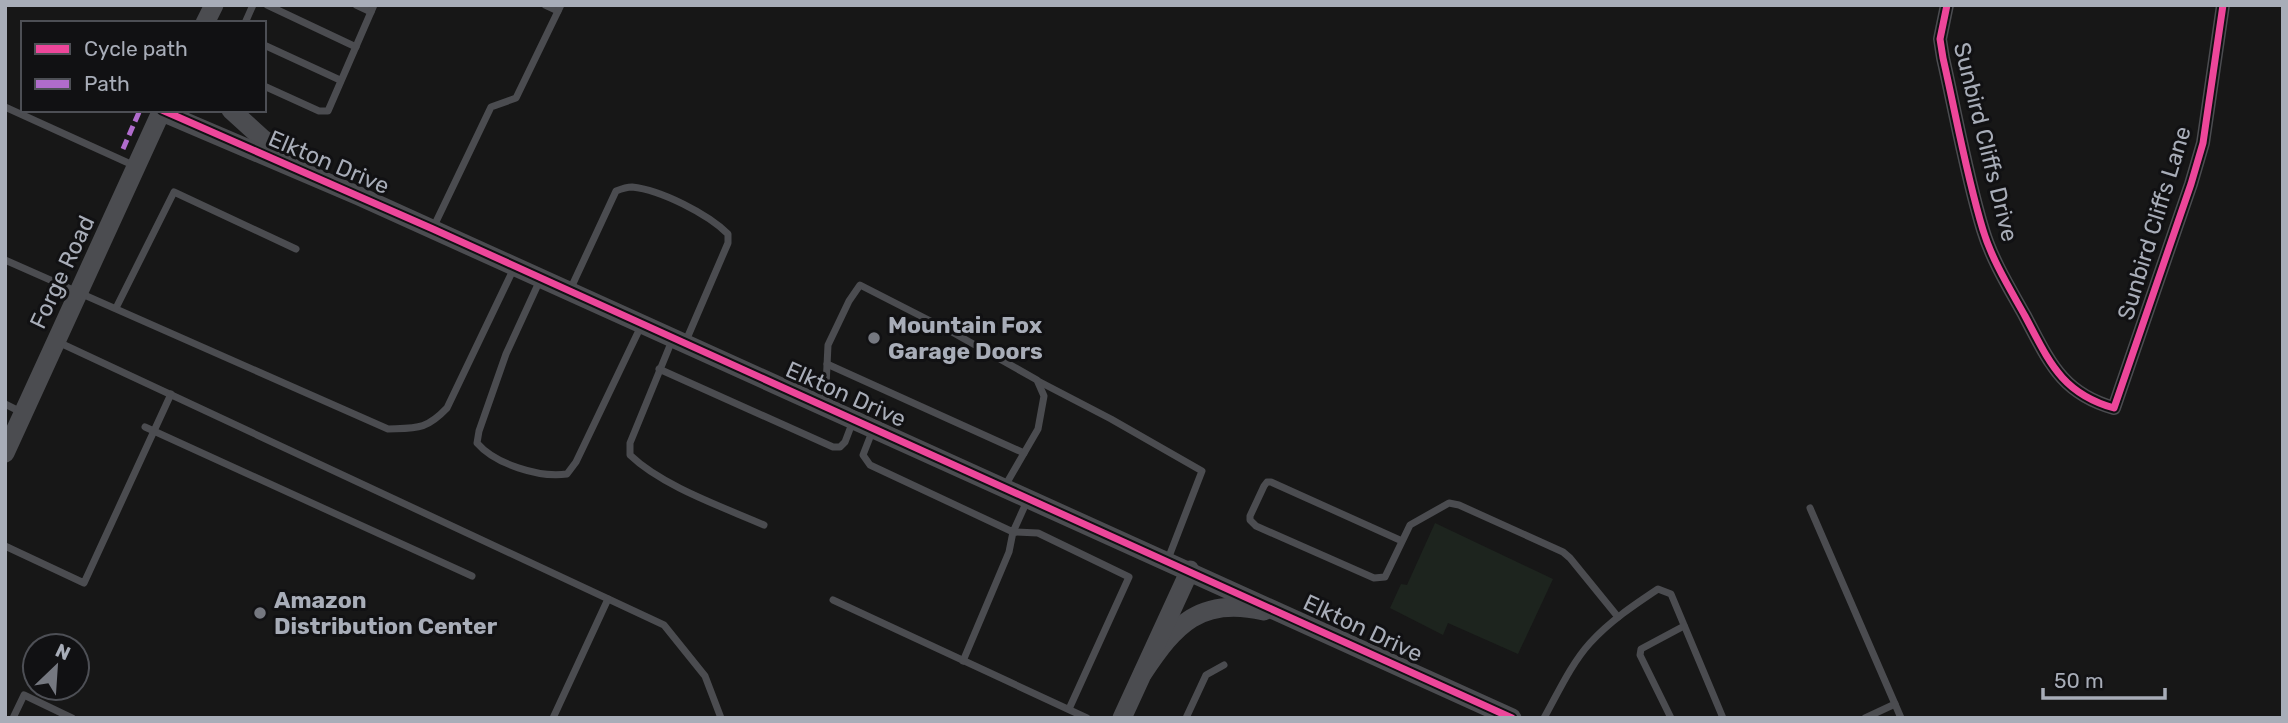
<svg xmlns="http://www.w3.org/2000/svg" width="2288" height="723" font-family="Rubik,sans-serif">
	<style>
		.grass { fill: #1d241e }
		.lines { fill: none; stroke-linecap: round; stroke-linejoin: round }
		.service { stroke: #4b4c50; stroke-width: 7 }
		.minor { stroke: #4b4c50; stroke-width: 14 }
		.tertiary { stroke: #4b4c50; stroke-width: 19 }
		.quiet { stroke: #b06ccc; stroke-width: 5; stroke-dasharray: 10 5; stroke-linecap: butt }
		.cycleway-casing { stroke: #111113; stroke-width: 11 }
		.cycleway { stroke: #ed469a; stroke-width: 7 }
		.poi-dot { fill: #757880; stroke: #111113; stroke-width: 2.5 }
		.labels { text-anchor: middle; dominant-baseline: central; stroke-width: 6; stroke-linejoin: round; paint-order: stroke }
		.street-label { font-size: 23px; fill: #a8adb8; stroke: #111113 }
		.poi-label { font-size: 23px; font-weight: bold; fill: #a8adb8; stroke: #111113; text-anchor: start }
	</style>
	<rect width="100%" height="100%" fill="#171717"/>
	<path class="grass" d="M1435,523l118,56 -35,75 -70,-31 -5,12 -53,-27 11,-24 6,1z"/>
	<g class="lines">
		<g class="service">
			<path d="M267,5l89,42"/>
			<path d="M356,5l15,7"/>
			<path d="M545,5l13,6"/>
			<path d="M245,23l8,-18"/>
			<path d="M264,45l76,35"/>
			<path d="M264,86l55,25h9l46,-106"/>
			<path d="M5,107l130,59"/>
			<path d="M434,226l57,-119 25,-9 45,-93"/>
			<path d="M5,260l383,169c29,-1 38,1 59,-21l67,-140"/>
			<path d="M540,280l-34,74 -27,77 -2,12c18,21 62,35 90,31l9,-12 66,-138"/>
			<path d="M570,290l46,-99c5,-2 11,-4 16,-4 29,3 76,27 96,47v9l-43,100"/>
			<path d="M116,308l58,-116 122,57"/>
			<path d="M673,338l-43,105v12c32,31 93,52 134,70"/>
			<path d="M58,342l606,283 41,51 16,42"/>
			<path d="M827,364l197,89"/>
			<path d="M659,369l174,78h7l5,-5 8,-21"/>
			<path d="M1038,381l73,38 91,52 -34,88"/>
			<path d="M5,404l18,9"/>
			<path d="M825,406l3,-61 21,-44 11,-16 92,47 85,48 7,16 -6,33 -33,57"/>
			<path d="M145,427l327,149"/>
			<path d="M872,432l-9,23 7,10 143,67 14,-31"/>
			<path d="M1810,508l85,196 -30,14"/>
			<path d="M1402,541l-131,-59h-4l-3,4 -14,30v4l6,6 118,52 11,-1 25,-52 39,-22 10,2 104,47 7,6 48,59"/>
			<path d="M5,546l79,37 87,-189"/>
			<path d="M833,600l254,118"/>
			<path d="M963,661l46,-109 4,-20 25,1 91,44 -60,132"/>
			<path d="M1895,704l6,14"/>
			<path d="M13,718l11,-23 48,23"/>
			<path d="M553,718l55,-119"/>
			<path d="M1186,718l20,-43 18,-10"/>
			<path d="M1544,718c14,-25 27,-54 46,-75 20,-22 44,-38 68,-54l13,5 52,124"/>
			<path d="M1671,718l-31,-63 1,-6 43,-23"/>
		</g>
		<path class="minor" d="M1947,5l-7,34 3,19c13,57 23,116 40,172 9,30 27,59 42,86 24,45 36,77 89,92l77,-224 12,-41 20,-138"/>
		<g class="tertiary">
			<path d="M205,23l9,-18"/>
			<path d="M231,110l32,29 25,16"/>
			<path d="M162,112l197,84 1153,522"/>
			<path d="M5,453l157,-343"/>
			<path d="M1143,673c32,-48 57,-77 121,-62"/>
			<path d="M1122,718l68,-148"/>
		</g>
		<path class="quiet" d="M123,149l17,-39"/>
		<defs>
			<g id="cycleway">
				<path d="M1947,5l-7,34 3,19c13,57 23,116 40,172 9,30 27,59 42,86 24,45 36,77 89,92l77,-224 12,-41 20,-138"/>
				<path d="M162,110l271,119 1079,489"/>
			</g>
		</defs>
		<use href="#cycleway" class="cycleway-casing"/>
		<use href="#cycleway" class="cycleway"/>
	</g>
	<g class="poi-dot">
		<circle cx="874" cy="338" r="7"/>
		<circle cx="260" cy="613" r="7"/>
	</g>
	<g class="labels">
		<g class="street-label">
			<text transform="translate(1986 142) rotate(76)">Sunbird Cliffs Drive</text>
			<text transform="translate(329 162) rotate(23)">Elkton Drive</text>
			<text transform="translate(2154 223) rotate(-73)">Sunbird Cliffs Lane</text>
			<text transform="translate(62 272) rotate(-65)">Forge Road</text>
			<text transform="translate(846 394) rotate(24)">Elkton Drive</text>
			<text transform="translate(1363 628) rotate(25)">Elkton Drive</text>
		</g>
		<g class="poi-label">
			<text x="888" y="325">Mountain Fox<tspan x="888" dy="26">Garage Doors</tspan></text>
			<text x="274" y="600">Amazon<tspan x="274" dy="26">Distribution Center</tspan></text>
		</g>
	</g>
	<rect width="2288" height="723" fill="none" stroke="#a8adb8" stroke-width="14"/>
	<rect x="21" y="21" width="245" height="91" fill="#111113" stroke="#4d4f55" stroke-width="2"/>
	<rect x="35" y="44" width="35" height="10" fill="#ed469a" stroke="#4d4f55" stroke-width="2"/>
	<text x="84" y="56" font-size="21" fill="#a8adb8">Cycle path</text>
	<rect x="35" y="79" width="35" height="10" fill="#b06ccc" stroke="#4d4f55" stroke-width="2"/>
	<text x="84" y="91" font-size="21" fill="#a8adb8">Path</text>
	<g transform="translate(56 667) rotate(25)"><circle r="33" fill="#111113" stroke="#4d4f55" stroke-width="2"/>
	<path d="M0-5L12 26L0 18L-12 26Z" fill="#757880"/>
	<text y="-10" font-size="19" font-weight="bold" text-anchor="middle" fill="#a8adb8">N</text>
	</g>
	<path d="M2043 688v10h122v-10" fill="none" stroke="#a8adb8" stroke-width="3.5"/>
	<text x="2054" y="688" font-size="21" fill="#a8adb8" stroke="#111113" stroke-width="5" paint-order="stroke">50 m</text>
</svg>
